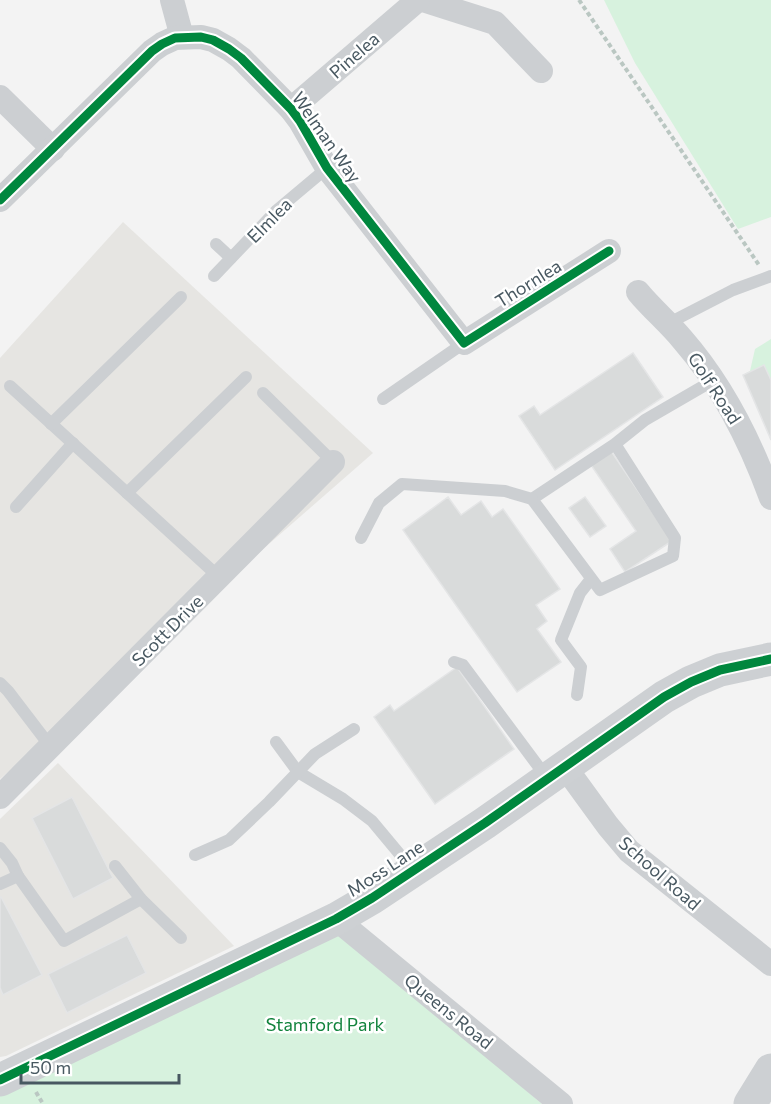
<svg xmlns="http://www.w3.org/2000/svg" width="771" height="1104" font-family="Commissioner,sans-serif">
	<style>
		.commercial { fill: #e6e5e2 }
		.green { fill: #d7f2de }
		.building { fill: #d9dbdb; stroke: #e4e5e6; stroke-width: 1.5 }
		.lines { fill: none; stroke-linecap: round; stroke-linejoin: round }
		.path { stroke: #bac7c2; stroke-width: 4; stroke-dasharray: 4.5 3; stroke-linecap: butt }
		.lane { stroke: #cccfd2; stroke-width: 12 }
		.street { stroke: #cccfd2; stroke-width: 24 }
		.secondary { stroke: #cdd0d3; stroke-width: 33 }
		.cycleway-casing { stroke: #fff; stroke-width: 13 }
		.cycleway { stroke: #00873e; stroke-width: 9 }
		.labels { text-anchor: middle; dominant-baseline: central; stroke-width: 5; stroke-linejoin: round; paint-order: stroke }
		.street-label { font-size: 18px; fill: #485861; stroke: #fff }
		.park-label { font-size: 18px; fill: #12833d; stroke: #fff }
	</style>
	<rect width="100%" height="100%" fill="#f3f3f3"/>
	<g class="commercial">
		<path d="M123,222l250,231 -373,326v-421z"/>
		<path d="M58,763l176,183 -228,110 -6,1v-238z"/>
	</g>
	<g class="green">
		<path d="M604,0h167v217l-33,12 -103,-166z"/>
		<path d="M771,339v101l-28,-65 7,-4 5,-22z"/>
		<path d="M338,929l204,175h-542v-8z"/>
	</g>
	<g class="building">
		<path d="M633,353l30,44 -108,73 -36,-54 15,-10 6,9z"/>
		<path d="M764,365l7,15v60l-28,-65z"/>
		<path d="M611,451l61,90 -47,31 -15,-23 26,-18 -45,-66z"/>
		<path d="M448,497l13,18 20,-14 11,16 11,-8 57,80 -24,16 11,16 -10,8 24,33 -44,30 -114,-162z"/>
		<path d="M585,497l21,29 -16,11 -21,-29z"/>
		<path d="M457,667l57,82 -79,55 -61,-87 16,-12 4,6z"/>
		<path d="M72,797l41,81 -40,21 -41,-81z"/>
		<path d="M0,897h1l41,78 -39,20 -3,-7z"/>
		<path d="M127,935l19,38 -79,40 -19,-39z"/>
	</g>
	<g class="lines">
		<g class="path">
			<path d="M579,0l180,265"/>
			<path d="M36,1092l7,12"/>
		</g>
		<g class="lane">
			<path d="M216,244l15,14"/>
			<path d="M214,276l63,-66 50,-42"/>
			<path d="M667,324l66,-34 38,-14"/>
			<path d="M10,386l209,191"/>
			<path d="M263,393l70,69"/>
			<path d="M383,399l81,-56"/>
			<path d="M51,424l130,-127"/>
			<path d="M615,444l-83,55 68,91 73,-34 2,-18 -60,-94 30,-24 69,-40"/>
			<path d="M127,493l119,-116"/>
			<path d="M16,507l57,-64"/>
			<path d="M361,538l18,-35 23,-19 103,7 27,8"/>
			<path d="M454,662l9,3 84,113"/>
			<path d="M0,683l8,8 42,55"/>
			<path d="M577,695l4,-28 -20,-27 19,-47 11,-14"/>
			<path d="M276,742l22,30 45,27 29,22 40,48"/>
			<path d="M0,848l12,15 6,13 46,65 77,-42"/>
			<path d="M195,855l34,-15 40,-38 46,-48 39,-25"/>
			<path d="M115,866l26,33 40,39"/>
			<path d="M0,884l18,-8"/>
		</g>
		<g class="street">
			<path d="M172,0l10,37"/>
			<path d="M423,0l72,23 46,48"/>
			<path d="M0,97l53,52"/>
			<path d="M291,109l127,-109"/>
			<path d="M0,200l152,-149 10,-7 13,-6 26,-1 12,3 16,9 12,9 50,51 9,12 27,47 137,175 145,-92"/>
			<path d="M638,292c14,17 30,30 44,47 41,47 68,101 89,159"/>
			<path d="M565,767l43,59 21,25 142,113"/>
			<path d="M0,797l333,-335"/>
			<path d="M336,919l225,185"/>
		</g>
		<g class="secondary">
			<path d="M0,1080l336,-161 36,-21 113,-75 179,-126 27,-15 29,-12 51,-11"/>
			<path d="M750,1104l21,-34"/>
		</g>
		<defs>
			<g id="cycleway">
				<path d="M0,200l152,-149 10,-7 13,-6 26,-1 12,3 16,9 12,9 50,51 9,12 27,47 137,175 145,-92"/>
				<path d="M0,1080l336,-161 36,-21 113,-75 179,-126 27,-15 29,-12 51,-11"/>
			</g>
		</defs>
		<use href="#cycleway" class="cycleway-casing"/>
		<use href="#cycleway" class="cycleway"/>
	</g>
	<g class="labels">
		<g class="street-label">
			<text transform="translate(354 55) rotate(-41)">Pinelea</text>
			<text transform="translate(327 137) rotate(55)">Welman Way</text>
			<text transform="translate(269 220) rotate(-45)">Elmlea</text>
			<text transform="translate(528 283) rotate(-32)">Thornlea</text>
			<text transform="translate(715 388) rotate(57)">Golf Road</text>
			<text transform="translate(167 630) rotate(-45)">Scott Drive</text>
			<text transform="translate(385 868) rotate(-33)">Moss Lane</text>
			<text transform="translate(660 873) rotate(41)">School Road</text>
			<text transform="translate(449 1011) rotate(39)">Queens Road</text>
		</g>
		<g class="park-label">
			<text x="325" y="1024">Stamford Park</text>
		</g>
	</g>
	<path d="M21 1074v9h158v-9" fill="none" stroke="#485861" stroke-width="3"/>
	<text x="30" y="1074" font-size="18" fill="#485861" stroke="#ffffff" stroke-width="4.5" paint-order="stroke">50 m</text>
</svg>
